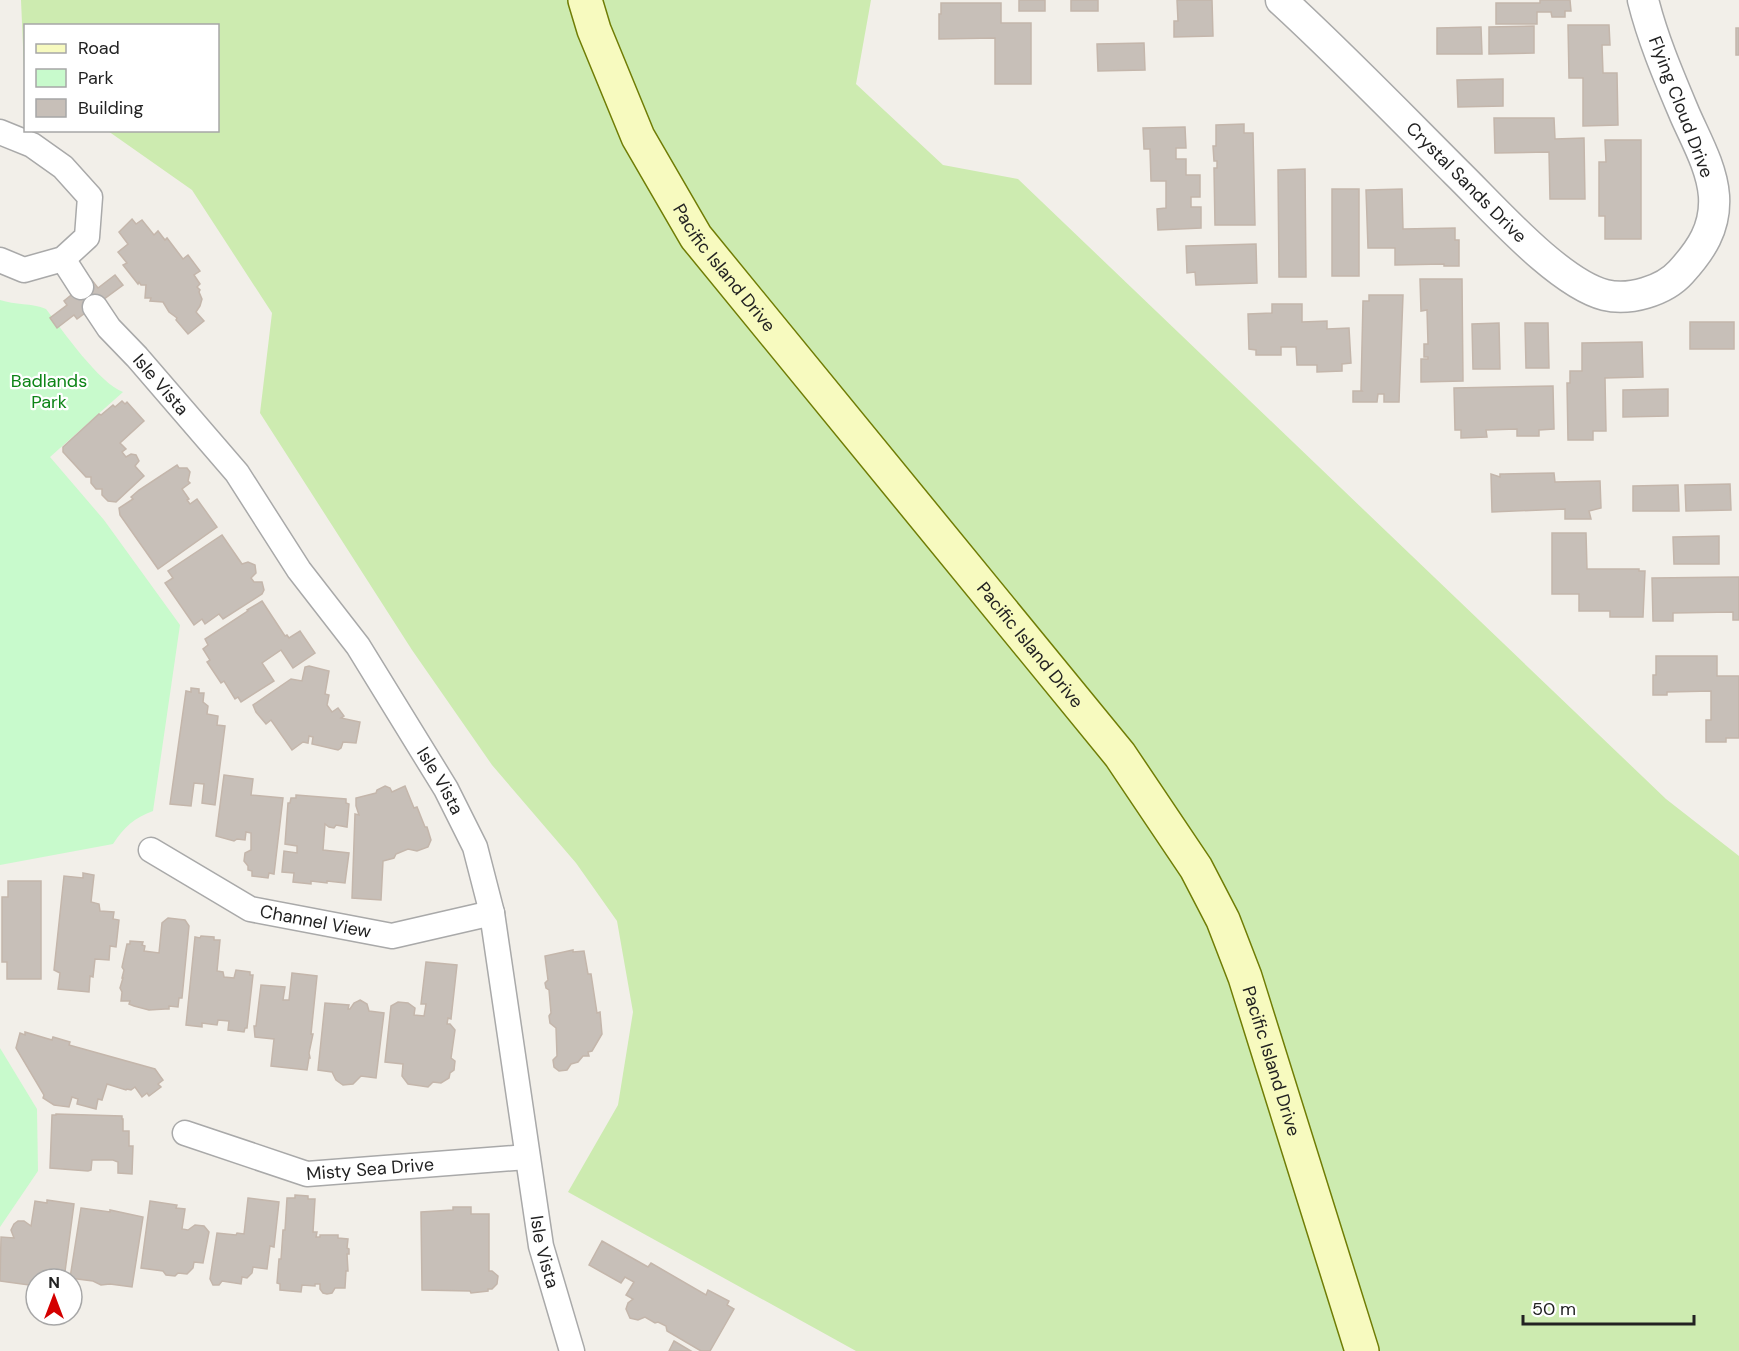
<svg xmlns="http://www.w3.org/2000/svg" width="1739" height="1351" font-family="'DM Sans',sans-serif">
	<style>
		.grass { fill: #cdebb0 }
		.park { fill: #c8facc }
		.building { fill: #c7bfb8; stroke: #c4b6ab; stroke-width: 1.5 }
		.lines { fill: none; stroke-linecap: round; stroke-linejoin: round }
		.minor-casing { stroke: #a9a9a9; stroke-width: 27 }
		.tertiary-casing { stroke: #a9a9a9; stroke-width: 33 }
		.secondary-casing { stroke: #707d05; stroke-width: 36 }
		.minor { stroke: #fff; stroke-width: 24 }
		.tertiary { stroke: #fff; stroke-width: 30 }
		.secondary { stroke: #f7fabf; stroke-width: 33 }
		.labels { text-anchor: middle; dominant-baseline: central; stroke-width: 4.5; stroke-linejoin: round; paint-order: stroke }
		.street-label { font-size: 18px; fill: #222; stroke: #fff }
		.park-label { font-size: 18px; fill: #0c8416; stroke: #fff }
	</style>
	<rect width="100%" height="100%" fill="#f2efe9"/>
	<path class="grass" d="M21,0h850l-15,84 87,81 75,14 648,620 73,57v495h-883l-288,-159 50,-87 15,-93 -16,-91 -41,-58 -84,-98 -80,-115 -152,-237 12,-100 -80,-123 -84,-59 110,-1v-104h-192l-1,46 -1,-2z"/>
	<g class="park">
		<path d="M0,300c15,5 32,3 46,9 17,22 53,74 77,83l-73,65 54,63 76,105 -27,186c-19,7 -29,16 -40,33l-113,21z"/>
		<path d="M0,1048l37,61 1,62 -38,56z"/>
	</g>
	<g class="building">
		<rect x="1019" y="0" width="26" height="11"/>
		<rect x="1071" y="0" width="27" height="11"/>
		<path d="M1177,0h35l1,36 -39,1v-16h4z"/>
		<path d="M1540,0h30l1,11h-6v6h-13l-1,-5h-14v12h-41v-21h44z"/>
		<path d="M941,3h60v20h30v61h-36v-46l-56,1v-25h2z"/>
		<path d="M1568,25h41l1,20h-8l1,28h14l1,52 -35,1v-48h-14z"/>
		<path d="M1534,26v27l-45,1v-27z"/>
		<path d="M1481,27l1,27h-45v-26z"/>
		<rect x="1736" y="28" width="3" height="27"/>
		<path d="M1144,43l1,27 -47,1 -1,-27z"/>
		<path d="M1503,79v27l-45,1 -1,-27z"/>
		<path d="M1494,118h60l1,21 29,-1 1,61h-35l-1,-47 -54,1z"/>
		<path d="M1244,124v9h9l2,92h-40l-1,-57h3v-7h-3l-1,-15h3v-21z"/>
		<path d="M1185,127l1,21h-10v11h10v16h14v22h-9v10h10v21l-43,2 -1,-21 9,-1v-27h-15l-1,-32h-6l-1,-21z"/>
		<path d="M1605,140h36v99h-36v-23h-6v-54h7z"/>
		<path d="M1305,169l1,108h-27l-1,-107z"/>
		<rect x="1332" y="189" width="27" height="87"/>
		<path d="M1402,189l1,40 52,-1v12h4v26h-15v-2l-49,1v-17h-27l-2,-58z"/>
		<path d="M132,219l4,5 6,-4 12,15 4,-4 7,9 2,-2 16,21 5,-4 12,16 -6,4 6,9 -3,3 3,3 -1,2 3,7 -2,7 -4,6 8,9 -16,13 -12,-14 1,-2 -8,-6 -6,-10 -13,-1 1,-3h-6l1,-13h-5l-2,-3 -1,2 -15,-19 4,-2 -9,-11 10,-8 -9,-12z"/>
		<path d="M1256,244l1,39 -61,2 -1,-13 -8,1 -1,-27z"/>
		<path d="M115,275l8,10 -46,34 -3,-4 -17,13 -7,-10 17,-13 -3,-4 27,-22 7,9z"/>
		<path d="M1420,279h42l1,102 -42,1v-23h7v-2h-4v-13h4l-1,-34 -6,1z"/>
		<path d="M1369,295h34l-4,107h-15v-8h-6l-1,8h-24v-11h9l-1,-1 2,-89h6z"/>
		<path d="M1272,304h30v18l25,-1v8l22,-1 2,35 -9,1v7l-25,1v-7h-20l-1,-18h-15v8h-25v-5l-7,-1 -1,-35 24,-1z"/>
		<rect x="1690" y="322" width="44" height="27"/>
		<path d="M1499,323l1,46h-27l-1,-45z"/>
		<path d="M1525,323h23l1,45h-23z"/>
		<path d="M1642,342l1,35 -38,1 1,53h-13v9h-25l-1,-57h3v-12h12v-28z"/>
		<path d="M1553,386l1,43 -15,1v6h-22v-7l-31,1 1,7 -26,1v-8h-6l-1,-42z"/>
		<path d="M1668,389v27l-45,1v-27z"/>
		<path d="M122,401l3,3 2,-2 17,19 -24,22 6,6 -4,3 4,5 5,-3 5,1 3,6 -4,5 9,10 -28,26 -8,-1 -6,-6v-6h-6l-5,-6v-6h-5l-23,-25v-5l36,-33 2,1 12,-10 2,2z"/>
		<path d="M177,465l2,3h8l3,4 -2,9 2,2 -8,6 7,10 -2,1 3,4 7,-5 20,28 -59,42 -38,-54 -1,-7 14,-9 -2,-2 8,-7z"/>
		<path d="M1554,473l1,9 45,-1 1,27 -12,3 2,8h-26v-10l-73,3 -1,-38 9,3v-3h4z"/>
		<path d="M1730,484l1,26 -45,1 -1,-26z"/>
		<path d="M1678,485l1,26h-46v-25z"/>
		<path d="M1552,533h34l1,36h52v2h6l-2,46h-33v-6h-31v-17h-27z"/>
		<path d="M222,535l20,29 6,-2 7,3 1,8 -5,5 3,4h8l2,8 -2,4 -39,25 -4,-5 -14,10 -3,-5 -8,6 -29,-42 8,-5 -5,-7z"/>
		<path d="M1719,536v28h-45l-1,-27z"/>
		<path d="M1739,577v43h-6v-8l-60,1v8h-20l-1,-43z"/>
		<path d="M262,601l23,35 2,-1 2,3 11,-7 15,22 -22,15 -12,-18 -19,13 12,18 -33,21 -3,-5 -3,2 -11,-18 -3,2 -14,-21 3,-2 -7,-11 5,-4 -3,-6 43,-28 -1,-1z"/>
		<path d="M1656,656h61v20h22v62h-13v4h-20v-22h5v-29l-44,1v3h-14v-20h3z"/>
		<path d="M309,666l20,5 -4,23 4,1 -2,10 5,7 6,-4 6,8 -3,2 19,4 -4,21 -13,-1 -2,6 -3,2 -26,-6 1,-7 -4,-1 -1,7 -5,-1 -11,8 -21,-30 -5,4 -10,-12 -3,-7 38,-26 11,2 3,-14z"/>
		<path d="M191,688l8,1v4h5l-1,9 5,4 -1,8 11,2 -1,9 8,1 -10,79 -13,-2 2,-19 -10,-1 -3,23 -21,-2 16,-113 5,1z"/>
		<path d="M224,775l29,4 -2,16 32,3 -9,76 -5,-1 -1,5 -16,-2v-5l-4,-1v-4l-4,-5 1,-8 6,-3v-17l-5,-1 -1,8 -8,-1 -3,2 -18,-5z"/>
		<path d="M385,786l5,2 2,4 13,-6 9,22 3,-1 8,20h2l4,13 -3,7 -11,4 -9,-2 -12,5 -2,4 -11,3 -2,39 -29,-2 3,-84 4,1 -3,-9v-8l20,-5 1,-3z"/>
		<path d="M296,795l50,4v4l3,1 -2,23 -11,-2 -2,3 -5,-1 -4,-3 -2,26 26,3 -4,30 -18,-2v2l-16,-2v3l-18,-2 1,-9 -12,-1 2,-21 13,2v-7l-12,-2 3,-41h2l1,-5h5z"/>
		<path d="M83,873l11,2 -3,27 8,2 1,7 14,1 -1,7 6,1 -3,27 -6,-1 -1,14 -14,-1 -2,18 -3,-1 -1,16 -31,-3 2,-16 -6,-3 10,-94 19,2z"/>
		<path d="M8,881h33v98h-34v-17h-5v-65h6z"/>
		<path d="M168,918l17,2 4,6 -7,72h-3l-1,9 -9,-1v3h-4l-16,1 -15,-4 -5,-2 1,-3h-9l1,-9 -2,-4 3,-10h-1l2,-8 -2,-3 5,-23h3v-3l13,1 -1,3 3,1 -1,5 15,2 3,-30z"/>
		<path d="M201,936l13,1v3h6l-3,31 6,1 1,5 10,1 2,-8 14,2v3h3l-6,53h-2l-1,4 -16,-2 1,-9 -11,-1 -1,5 -15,-2v4l-16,-2 9,-88 5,1z"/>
		<path d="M573,950v2l11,-1 4,23h3l6,39 3,-1 2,22 -10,17 -4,1 1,4h-6l-5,6 -7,2 -4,6 -8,1 -5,-4 -1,-7 4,-4 -1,-28 -6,-5 -1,-7 2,-3 -2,-23 -3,-2 -1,-5 3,-3 -3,-24z"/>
		<path d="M426,962l31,3 -6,54 -3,-1 -1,6h3l5,6 -4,28 4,3 -1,9 -4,3 -1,5 -8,5 -8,-1 -5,5 -20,-3 -6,-8 1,-12 -18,-2 6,-56 7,-4 10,1 7,5 -1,7 10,1 2,-12h-5z"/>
		<path d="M292,973l25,3 -6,58h2l-4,19 1,5h-1l-2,12 -36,-4 3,-27 -19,-2 -1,-11h2l5,-41 24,2 -2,13h6z"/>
		<path d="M360,1000l7,4 2,7 15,2 -8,65 -15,-2 -8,8 -10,1 -7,-5 -4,-8 -14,-2 7,-67 24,2 -1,4h2l4,-6z"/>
		<path d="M25,1032l27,8 1,-3 17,5 -1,3 86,24 8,11 -5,4 3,3 -12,9 -2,-3 -5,4 -7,-10 -4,3 -4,-1 -1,1 -19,-6 -5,16 -4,-1 -2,10 -19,-5 1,-5 -6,-2 -3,10 -15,-2 -11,-7 1,-3 -28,-47 4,-15 5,2z"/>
		<path d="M56,1114l66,2v3h1v12h6v15h4l-1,28 -14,-1v-11l-5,-2h-21l-1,10 -3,1 -38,-3 2,-53h4z"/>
		<path d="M295,1195l13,1v3h7l-2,33h4l-1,5h4v-2h18v3l10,1 -1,9 2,1v5h-2l1,17h-2l-1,17h-10l-3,5 -5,1 -4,-1 -3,-4v-5h-5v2l-13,-1 -1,7 -21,-2v-6l-3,-1 2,-24h2l2,-29h2l2,-32h8z"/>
		<path d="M248,1198l31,4 -5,45 -4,-1 -3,23 -14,-2 -1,6 -5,5 -5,-1 -1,7 -19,-3 -3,4h-6l-3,-6 7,-46 19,2 1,-2 7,1z"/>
		<path d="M47,1200l27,4 -10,75h-28v7l-36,-5 1,-44 13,1 -3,-8 3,-6 4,-3h6l7,5 4,-25 12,2z"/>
		<path d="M150,1201l27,4 -1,3 9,1 -3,20 6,1 7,-5 9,1 5,6 -6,31 -9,-1 -1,6 -6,6 -9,-1 -3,3 -9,-1 -3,-4 -22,-3z"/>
		<path d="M453,1207h18v7h18v57h3l6,5 -1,8 -5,5h-4v2l-17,2 -1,-2 -48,-1 -1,-78 32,-2z"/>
		<path d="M81,1208l29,4v-2l33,7 -11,70 -22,-3 -9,1 -8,-4 -23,-3z"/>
		<path d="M602,1241l46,26 3,-4 55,32 2,-5 21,11 -2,4 7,4 -24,42h-9l-34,-20 -1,-5 -8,-4 -3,1 -10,-6 -7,3 -8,-2 -4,-9 2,-6 5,-4 -7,-4 8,-13 -9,-5 -4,6 -32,-18z"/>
		<path d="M674,1341l17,10h-22z"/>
	</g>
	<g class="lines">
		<defs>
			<g id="minor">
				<path d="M0,132l32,13 31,22 27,30 -3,40 -24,22 -39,11 -24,-10"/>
				<path d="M63,259l18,28"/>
				<path id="s1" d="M95,307l14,21 28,29 100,116 62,97 59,76 88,143 29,58 17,66 49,333 31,105"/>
				<path id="s2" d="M151,850l99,59 142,27 100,-23"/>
				<path id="s3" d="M185,1133l122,41 220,-17"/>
			</g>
			<g id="tertiary">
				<path id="s4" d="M1281,0c60,55 117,114 175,172 36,35 102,111 149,123 24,6 59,-4 76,-23 20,-22 35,-44 33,-76 -2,-28 -18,-56 -29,-81 -16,-38 -32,-75 -42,-115"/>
			</g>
			<g id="secondary">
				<path id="s5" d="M585,0l9,30 44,107 58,100 424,518 76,113 27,52 22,57 117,374"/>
			</g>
		</defs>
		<use href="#minor" class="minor-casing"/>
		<use href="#tertiary" class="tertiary-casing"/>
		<use href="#secondary" class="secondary-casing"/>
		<use href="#minor" class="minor"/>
		<use href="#tertiary" class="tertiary"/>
		<use href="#secondary" class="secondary"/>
	</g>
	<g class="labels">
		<g class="street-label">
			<text transform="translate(1681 107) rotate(69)">Flying Cloud Drive</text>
			<text stroke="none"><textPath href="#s4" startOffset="260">Crystal Sands Drive</textPath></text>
			<text stroke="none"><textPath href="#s5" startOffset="304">Pacific Island Drive</textPath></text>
			<text stroke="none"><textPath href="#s1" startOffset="102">Isle Vista</textPath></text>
			<text stroke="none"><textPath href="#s5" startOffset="790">Pacific Island Drive</textPath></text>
			<text stroke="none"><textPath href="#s1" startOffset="588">Isle Vista</textPath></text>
			<text stroke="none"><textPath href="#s2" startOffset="182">Channel View</textPath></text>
			<text stroke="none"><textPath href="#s5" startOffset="1276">Pacific Island Drive</textPath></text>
			<text stroke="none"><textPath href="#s3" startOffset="192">Misty Sea Drive</textPath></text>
			<text stroke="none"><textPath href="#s1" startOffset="1074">Isle Vista</textPath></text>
		</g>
		<g class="park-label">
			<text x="49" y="381">Badlands<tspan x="49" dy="21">Park</tspan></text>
		</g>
	</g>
	<rect x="24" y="24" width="195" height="108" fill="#ffffff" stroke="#a7a7a7" stroke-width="1.5"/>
	<rect x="36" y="44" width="30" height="9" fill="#f7fabf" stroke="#a7a7a7" stroke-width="1.5"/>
	<text x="78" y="54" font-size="18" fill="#222222">Road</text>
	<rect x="36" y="69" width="30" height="18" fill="#c8facc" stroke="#a7a7a7" stroke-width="1.5"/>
	<text x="78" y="84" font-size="18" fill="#222222">Park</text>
	<rect x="36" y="99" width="30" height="18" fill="#c7bfb8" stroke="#a7a7a7" stroke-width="1.5"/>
	<text x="78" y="114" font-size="18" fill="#222222">Building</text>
	<g transform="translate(54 1297)"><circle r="28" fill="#ffffff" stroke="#a7a7a7" stroke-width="1.5"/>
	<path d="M0-4.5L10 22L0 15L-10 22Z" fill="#d40000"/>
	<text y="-9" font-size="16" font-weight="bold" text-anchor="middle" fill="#222222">N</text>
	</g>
	<path d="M1523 1315v9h171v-9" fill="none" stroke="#222222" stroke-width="3"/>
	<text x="1532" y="1315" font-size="18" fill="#222222" stroke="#ffffff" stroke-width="4.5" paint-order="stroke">50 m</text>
</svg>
